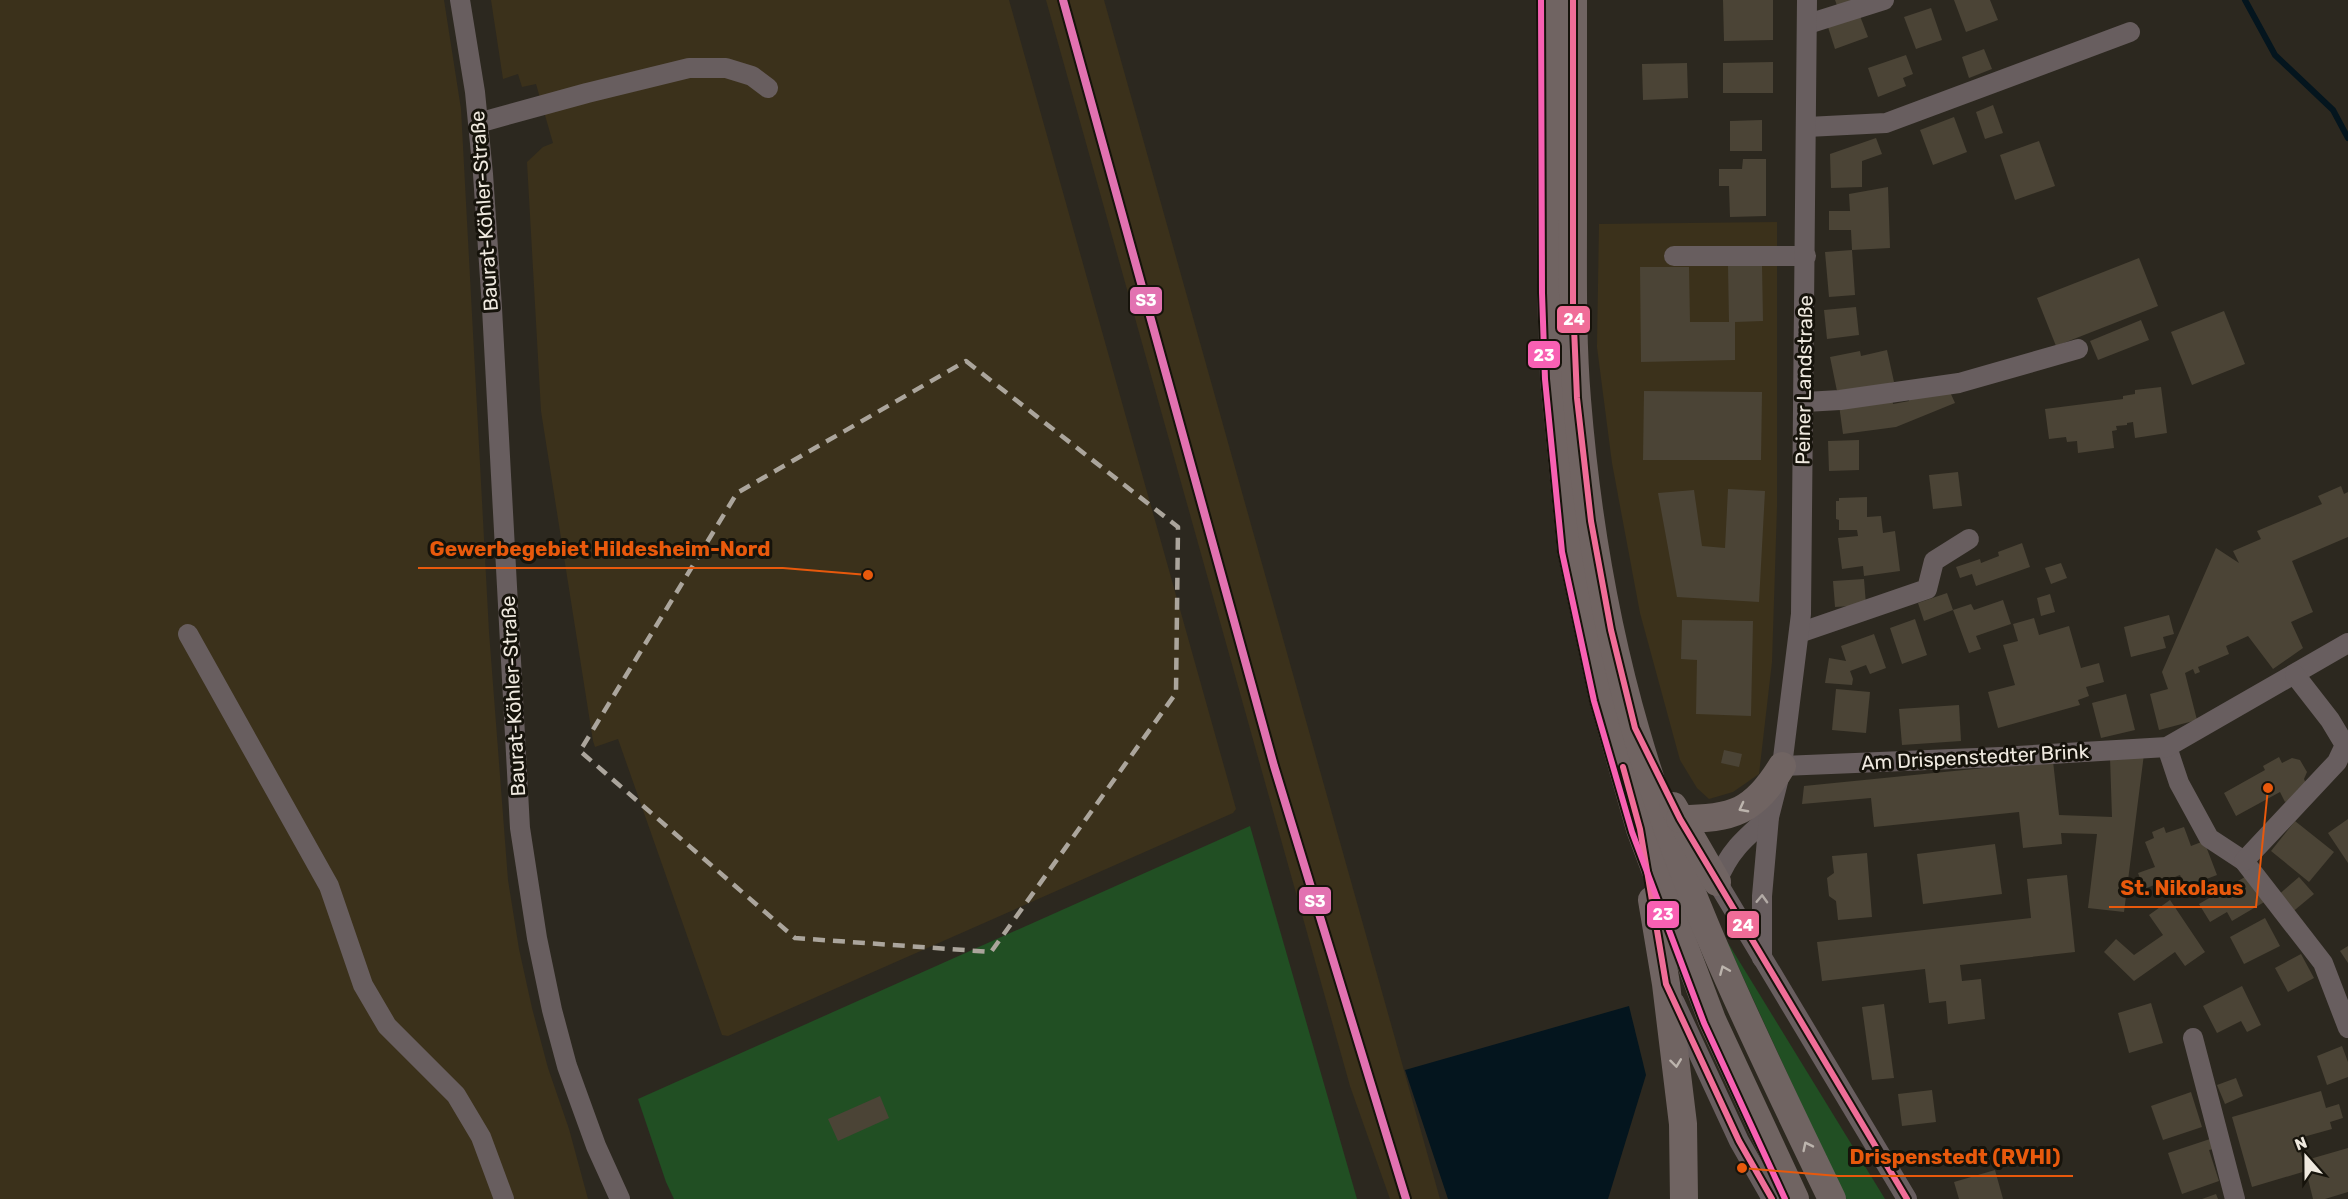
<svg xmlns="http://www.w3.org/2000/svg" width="2348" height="1199" font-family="Rubik,sans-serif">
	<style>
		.built { fill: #3b311b }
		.green { fill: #214f23 }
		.water { fill: #04151e }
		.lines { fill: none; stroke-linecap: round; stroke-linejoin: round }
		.stream { stroke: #04151e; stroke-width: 6 }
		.building { fill: #4b4436 }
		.minor { stroke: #685e5f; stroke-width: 20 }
		.highway { stroke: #706462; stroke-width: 28 }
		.bus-1-casing { stroke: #16130b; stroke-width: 10 }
		.bus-2-casing { stroke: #16130b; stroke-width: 10 }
		.bus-1 { stroke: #f06d98; stroke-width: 6 }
		.bus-2 { stroke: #f860b3; stroke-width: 6 }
		.rail-1-casing { stroke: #16130b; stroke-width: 12 }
		.rail-1 { stroke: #e272b1; stroke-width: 8 }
		.oneway { stroke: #bcb4ad }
		.oneway2 { stroke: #b2aaa5 }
		.marked { fill: none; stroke: #aba59c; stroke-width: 4.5; stroke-dasharray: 12 8; stroke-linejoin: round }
		.labels { text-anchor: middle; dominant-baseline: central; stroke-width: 6; stroke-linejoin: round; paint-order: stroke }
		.street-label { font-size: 20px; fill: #efe9df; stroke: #16130b }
		.leader { fill: none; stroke: #e8590c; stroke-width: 2 }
		.callout-dot { fill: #e8590c; stroke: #16130b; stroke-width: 2 }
		.callout-label { font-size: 21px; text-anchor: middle; font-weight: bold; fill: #e8590c; stroke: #16130b; stroke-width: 6; stroke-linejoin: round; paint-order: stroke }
		.line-badge { stroke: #16130b; stroke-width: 2 }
		.badge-label { font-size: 16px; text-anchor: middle; font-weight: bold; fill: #fff }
	</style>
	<rect width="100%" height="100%" fill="#2c281f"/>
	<g class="built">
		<path d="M0,0h444l17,109 28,523 19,248 11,69 13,59 16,60 21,61 19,70h-588z"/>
		<path d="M491,0h518l227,809 -3,4 -505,223 -6,-1 -104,-296 -23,8 -2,-6 -52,-330 -14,-249 16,-15 10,-4 -17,-59 -14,3 -4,-13 -15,5z"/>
		<path d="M1046,0h58l336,1199h-50l-40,-113z"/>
		<path d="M1777,222v285l-5,155 -13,112 -26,18 -24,7 -12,-11 -17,-28 -40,-147 -28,-150 -15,-116 2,-123z"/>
	</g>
	<g class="green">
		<path d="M1250,826l107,373h-683l-8,-17 -28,-83z"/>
		<path d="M1725,938l160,261h-40z"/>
	</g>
	<path class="water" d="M1629,1006l17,69 -38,124h-160l-43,-129z"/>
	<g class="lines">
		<path class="stream" d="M2245,0l30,55 58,55 15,28"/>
	</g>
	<g class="building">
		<path d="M1723,0h50v40l-49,1z"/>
		<path d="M1835,0h34l-30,11z"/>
		<path d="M1954,0h36l8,20 -32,12z"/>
		<path d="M1931,8l11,32 -26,9 -12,-32z"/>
		<path d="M1860,16l8,21 -33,12 -7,-22z"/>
		<path d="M1984,49l8,20 -23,9 -7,-21z"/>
		<path d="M1906,55l7,19 -10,4 3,8 -28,11 -10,-29z"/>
		<path d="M1773,62v31h-50v-30z"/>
		<path d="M1687,63l1,35 -45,2 -1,-36z"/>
		<path d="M1993,105l10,28 -18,6 -9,-27z"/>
		<path d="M1954,117l13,35 -34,13 -13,-35z"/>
		<path d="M1762,120v31h-32v-30z"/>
		<path d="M1876,138l6,16 -20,7v26l-31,1 -1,-34z"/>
		<path d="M2039,141l16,45 -40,14 -15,-45z"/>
		<path d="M1743,159h23v57l-36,1 -1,-31h-10v-17h23z"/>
		<path d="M1888,187l2,61 -38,2 -1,-20h-22v-19h21l-1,-17z"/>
		<path d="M1852,250l3,45 -26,2 -4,-45z"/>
		<path d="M2139,258l19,48 -102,40 -19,-48z"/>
		<path d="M1728,265h34l1,56 -28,1v38l-94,2 -1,-95h49l1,55h39z"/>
		<path d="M1856,307l3,28 -32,4 -3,-29z"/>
		<path d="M2224,311l21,53 -53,21 -21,-53z"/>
		<path d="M2141,320l8,20 -51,20 -8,-19z"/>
		<path d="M1887,350l7,32 -56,14 -8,-39 30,-6 1,5z"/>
		<path d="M2161,387l6,46 -32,5 -2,-16 -6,1v2l-11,1 1,4 -5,1 2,17 -36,5 -1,-12 -10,1 -1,-5 -17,2 -4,-30 78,-10v-3l12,-2v-4z"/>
		<path d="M1644,391l118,1 -1,68h-118z"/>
		<path d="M1950,392l5,11 -59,24 -53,7 -4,-29 53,-6 1,5 16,-3v-2z"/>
		<path d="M1859,440v30l-30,1 -1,-30z"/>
		<path d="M1958,472l4,34 -29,3 -4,-34z"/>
		<path d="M2341,486l3,8 4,-2v45l-56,24 21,51 -22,10 12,26 -30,21 -25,-33 -22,10 3,8 -31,13 2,5 -5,2 -2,-5 -8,4 12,47 -38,10 -9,-36 18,-5 -6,-17 54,-124 23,15 -6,-12 28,-12 -4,-8 65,-27 -4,-8z"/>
		<path d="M1728,489l37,2 -6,111 -82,-5 -19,-104 36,-3 8,56 23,2z"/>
		<path d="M1867,497v20l14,-1 2,17 12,-2 5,40 -36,5 -1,-10 -21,3 -4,-31 20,-2 -1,-6h-18v-10l-3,-1v-18h3v-3z"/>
		<path d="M2022,543l8,24 -54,19 -4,-12 -12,4 -4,-11 24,-8 1,4 18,-7 -1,-4z"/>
		<path d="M2061,563l6,15 -16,6 -6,-16z"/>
		<path d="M1864,579l2,26 -31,2 -2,-26z"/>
		<path d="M1947,593l6,17 18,-6 3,6 29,-10 8,24 -35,12 5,13 -12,4 -16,-43 -29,11 -6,-18z"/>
		<path d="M2050,594l5,18 -14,4 -4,-18z"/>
		<path d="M2169,615l5,19 -11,3 3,11 -35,9 -7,-30z"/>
		<path d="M2034,618l5,17 30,-9 12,42 18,-5 5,19 -18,5 3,9 -11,4 2,5 -82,23 -10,-36 27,-7 -12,-40 15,-4 -5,-17z"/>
		<path d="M1915,619l12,36 -25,9 -12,-36z"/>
		<path d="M1682,620l71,1 -2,95 -55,-2 1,-54 -16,-1z"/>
		<path d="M1874,634l12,34 -16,6 -4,-9 -16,6 3,8 -1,6 -27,-2 4,-25 17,3 -5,-15z"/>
		<path d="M1836,689l34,3 -4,41 -34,-3z"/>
		<path d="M2126,694l9,36 -34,8 -9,-35z"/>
		<path d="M1959,705l2,36 -59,4 -3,-36z"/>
		<path d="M1724,750l18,4 -3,13 -18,-4z"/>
		<path d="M2144,754l-20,158 -36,-4 9,-74 -36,-1 1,11 -39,4 -4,-36 -145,15 -3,-29 -69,6 2,-18 249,-25 6,54 53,2 -2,-60z"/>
		<path d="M2279,757l3,6 10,-5 8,2 7,12 -3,7 3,7 -10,4 2,5 -14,7 -5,-10 -44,24 -12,-23 41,-23 -2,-4z"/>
		<path d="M2348,819v44l-20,-30z"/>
		<path d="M2295,821l39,31 -25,30 -38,-31z"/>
		<path d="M2164,827l2,6 18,-6 7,19 13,-5 13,34 -32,12 -5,-12 -36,14 -6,-16 17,-6 -10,-25 9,-4 -2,-6z"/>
		<path d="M1995,844l7,50 -79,10 -6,-50z"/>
		<path d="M1867,853l5,64 -34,3 -2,-19 -7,-5 -2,-18 7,-5 -2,-17z"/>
		<path d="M2250,874l16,27 -34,20 -5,-9 -17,10 -11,-18z"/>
		<path d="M2067,875l8,77 -115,13 2,16 19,-2 4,40 -37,5 -2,-23 -17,2 -4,-34 -103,12 -5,-39 214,-24 -4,-39z"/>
		<path d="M2299,877l15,17 -24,20 -14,-17z"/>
		<path d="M2170,900l35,52 -20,14 -10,-14 -41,29 -30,-29 12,-13 18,16 29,-20 -14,-20z"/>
		<path d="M2265,918l15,28 -36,18 -14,-27z"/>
		<path d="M2348,946v17l-8,-12z"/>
		<path d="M2301,954l13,24 -26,14 -13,-24z"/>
		<path d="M2242,986l19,39 -14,7 -6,-11 -24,12 -14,-27z"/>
		<path d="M2151,1003l12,40 -34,10 -11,-40z"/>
		<path d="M1884,1004l10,74 -22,2 -10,-73z"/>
		<path d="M2342,1046l6,16v15l-21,8 -10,-29z"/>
		<path d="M2236,1078l7,18 -18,8 -8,-19z"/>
		<path d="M1932,1090l4,32 -34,4 -4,-32z"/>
		<path d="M2321,1091l5,17 13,-4 4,14 -13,4 2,7 -36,10 7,22 45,-13v44l-23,7h-12l-7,-28 -54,16 -20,-70z"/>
		<path d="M2191,1092l11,35 -39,13 -12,-34z"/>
		<path d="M880,1096l9,22 -51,23 -10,-22z"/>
		<path d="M2210,1139l3,10 -4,1 10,31 -37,13 -14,-41z"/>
		<path d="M1995,1170l8,29h-44l-5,-17z"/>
		<path d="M2216,1194l2,5h-16z"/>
	</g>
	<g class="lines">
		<g class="minor">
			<path d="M460,0l15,92 8,82 9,134 28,520 17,110 15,72 15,56 29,80 24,53"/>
			<path d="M1808,24l76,-24"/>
			<path d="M478,123l109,-30 102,-25h37l26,8 16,12"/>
			<path d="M1807,127l79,-4 244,-91"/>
			<path d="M1674,256h132"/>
			<path d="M1805,402l35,-2 119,-17 119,-34"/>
			<path d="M1799,633l128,-44 7,-28 35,-22"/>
			<path d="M188,634l141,252 34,99 24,41 69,69 25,42 23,62"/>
			<path d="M2167,747l12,36 30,55 35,23 79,102 25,65"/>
			<path d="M1782,766l219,-9 166,-10 181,-104"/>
			<path d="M1769,817c-24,21 -40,34 -52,65l190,317"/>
			<path d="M2244,861l93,-99 8,-17 -15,-25 -35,-45"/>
			<path d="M1762,958v-62l7,-79 13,-51 19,-152 6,-614"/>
			<path d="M1675,1003l64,138 33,58"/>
			<path d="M2193,1038l42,161"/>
		</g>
		<g class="highway">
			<path d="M1550,0l1,293 3,86 17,171 32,149 37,130 72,191 83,179"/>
			<path d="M1573,0c0,73 0,146 0,219 0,60 -1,121 4,181 9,112 28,225 59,332 47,163 123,315 196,467"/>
			<path d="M1673,806l44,76"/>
			<path d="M1680,819c53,0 74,-7 102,-53"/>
			<path d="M1652,900l14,84 17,140 1,75"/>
		</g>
		<defs>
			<g id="bus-1">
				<path d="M1573,0v304l4,94 14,123 20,109 24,98 45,91 227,380"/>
				<path d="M1623,767l17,62 26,155 73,157 33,58"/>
			</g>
			<path id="bus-2" d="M1541,0l1,293 3,86 17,173 32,149 38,131 72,191 81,176"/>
		</defs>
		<use href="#bus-1" class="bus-1-casing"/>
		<use href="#bus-2" class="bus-2-casing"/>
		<use href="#bus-1" class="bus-1"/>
		<use href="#bus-2" class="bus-2"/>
		<defs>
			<path id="rail-1" d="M1063,0l211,766 132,433"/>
		</defs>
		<use href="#rail-1" class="rail-1-casing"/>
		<use href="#rail-1" class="rail-1"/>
	</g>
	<defs><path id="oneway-chevron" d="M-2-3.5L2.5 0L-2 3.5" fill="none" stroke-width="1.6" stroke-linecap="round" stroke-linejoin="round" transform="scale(1.5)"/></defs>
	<g class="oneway">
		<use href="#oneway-chevron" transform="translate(1743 808) rotate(152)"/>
		<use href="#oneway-chevron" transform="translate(1724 970) rotate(-113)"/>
		<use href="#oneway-chevron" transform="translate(1676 1063) rotate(83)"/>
		<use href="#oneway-chevron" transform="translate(1807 1146) rotate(-116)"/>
	</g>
	<use class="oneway2" href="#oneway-chevron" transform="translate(1762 899) rotate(-88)"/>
	<path class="marked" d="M966,361l212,166 -2,166 -185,259 -196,-14 -215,-187 157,-258z"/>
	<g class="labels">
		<g class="street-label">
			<text transform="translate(484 211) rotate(-94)">Baurat-Köhler-Straße</text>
			<text transform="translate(1804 380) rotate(-89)">Peiner Landstraße</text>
			<text transform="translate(513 696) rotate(-93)">Baurat-Köhler-Straße</text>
			<text transform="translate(1975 757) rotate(-3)">Am Drispenstedter Brink</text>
		</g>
	</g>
	<path class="leader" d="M868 575L783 568H418M2268 788L2256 907H2109M1742 1168L1838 1176H2073"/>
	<g class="callout-dot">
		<circle cx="868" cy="575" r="6"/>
		<circle cx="2268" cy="788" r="6"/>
		<circle cx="1742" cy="1168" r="6"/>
	</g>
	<g class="callout-label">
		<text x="600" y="556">Gewerbegebiet Hildesheim-Nord</text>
		<text x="2182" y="895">St. Nikolaus</text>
		<text x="1955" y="1164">Drispenstedt (RVHI)</text>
	</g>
	<g class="line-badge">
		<rect x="1129" y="286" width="34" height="29" rx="6" fill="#e272b1"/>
		<rect x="1556" y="305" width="35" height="29" rx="6" fill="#f06d98"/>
		<rect x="1527" y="340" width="34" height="29" rx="6" fill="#f860b3"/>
		<rect x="1298" y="886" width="34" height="29" rx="6" fill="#e272b1"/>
		<rect x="1646" y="900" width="34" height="29" rx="6" fill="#f860b3"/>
		<rect x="1726" y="910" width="34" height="29" rx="6" fill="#f06d98"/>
	</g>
	<g class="badge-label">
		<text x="1146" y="306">S3</text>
		<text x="1574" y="325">24</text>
		<text x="1544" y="361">23</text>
		<text x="1315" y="907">S3</text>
		<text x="1663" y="920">23</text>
		<text x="1743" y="931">24</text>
	</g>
	<g transform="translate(2306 1157) rotate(339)" stroke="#16130b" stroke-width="4.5" paint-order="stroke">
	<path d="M0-4.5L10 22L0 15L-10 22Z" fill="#efe9df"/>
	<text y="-9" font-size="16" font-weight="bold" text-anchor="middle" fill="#efe9df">N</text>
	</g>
</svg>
